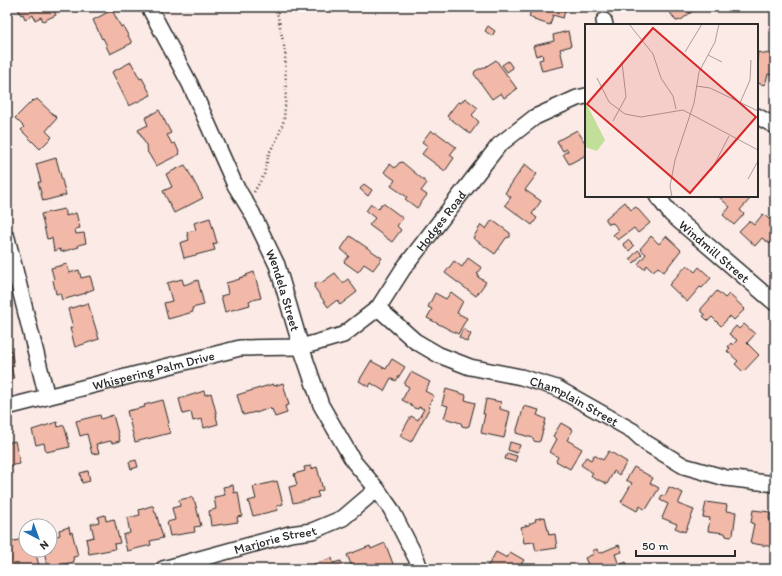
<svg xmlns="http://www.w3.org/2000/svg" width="782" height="576" font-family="Itim,sans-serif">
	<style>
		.building { fill: #f2b9a9; stroke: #2b2b2b }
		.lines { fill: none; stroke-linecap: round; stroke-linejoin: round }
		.street-casing { stroke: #2b2b2b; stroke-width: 18 }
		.path { stroke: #2b2b2b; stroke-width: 2.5; stroke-dasharray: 1 3; stroke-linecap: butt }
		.street { stroke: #fff; stroke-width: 15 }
		.labels { text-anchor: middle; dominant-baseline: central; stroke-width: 3; stroke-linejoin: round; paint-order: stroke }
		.street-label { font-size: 13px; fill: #2b2b2b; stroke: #fff }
		.inset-road { fill: none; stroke: #a89e9b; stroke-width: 1 }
		.view { fill: #d62828; fill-opacity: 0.15; stroke: #d62828; stroke-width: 2 }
		.inset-edge { fill: none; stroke: #2b2b2b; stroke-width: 2 }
	</style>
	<rect width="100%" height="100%" fill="#fbeae5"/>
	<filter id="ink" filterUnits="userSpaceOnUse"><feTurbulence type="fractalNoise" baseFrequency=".025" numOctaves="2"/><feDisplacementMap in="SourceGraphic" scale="8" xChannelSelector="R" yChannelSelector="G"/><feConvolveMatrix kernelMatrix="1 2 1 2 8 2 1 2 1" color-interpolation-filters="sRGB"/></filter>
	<g filter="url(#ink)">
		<g class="building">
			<path d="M19,7h34l3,8 -13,6 -2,-4 -6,3 -2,-5 -8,4 -2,-5 -2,1 -3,-6 2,-1z"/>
			<path d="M532,7l1,1 33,-1 -3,11 -10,-3 -3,10 -16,-5v-1l-5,-2z"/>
			<path d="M661,7h37l-17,13 -5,1 -7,-10 2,-2 -2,-1 -5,4z"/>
			<path d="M112,10l9,17 2,-1 9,17 -22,11 -4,-8h1l-4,-8 -1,1 -9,-19z"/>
			<path d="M488,26l7,5 -3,5 -7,-5z"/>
			<path d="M568,31l3,15 -11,3 4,17 -22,5 -3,-11 4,-1 -1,-5 -6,2 -3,-10 21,-5 -1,-6z"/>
			<path d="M758,52l8,2 2,-1 7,4v19l-7,-2 -3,11 -8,-2v-26z"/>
			<path d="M496,60l21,29 -13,9 -3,-5 -9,6 -18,-25 1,-3 4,-2h3z"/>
			<path d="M508,61l5,7 -6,4 -5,-7z"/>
			<path d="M131,62l9,17 2,-1 9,17 -22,11 -17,-34z"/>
			<path d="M465,98l13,10 -6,7 7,7 -9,12 -23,-18 11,-14 3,1z"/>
			<path d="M37,99l20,19 -11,13 6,6 -12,12 -19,-19 3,-3 -9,-9 18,-18 1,1z"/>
			<path d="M159,110l12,23 -4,2 5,9 3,-1 5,11 -24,12 -9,-15 1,-1 -3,-7 -7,-13 10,-5 -3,-7z"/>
			<path d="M431,130l3,3h3l19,14 -6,8 4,3 -9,13 -23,-17 6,-8 -6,-4z"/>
			<path d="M577,130l9,14v11l-17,9 -6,-10 5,-3 -1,-2 -4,2 -6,-10z"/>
			<path d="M56,158l10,37 -23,6 -5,-19h3l-5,-18z"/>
			<path d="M402,162l25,21 -6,8 6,4 -10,13 -12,-9 2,-2 -16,-11 4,-6 -11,-8 6,-8 5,4 4,-5z"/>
			<path d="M525,164l12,10 -12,16 16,11 -9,13 5,4 -5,7 -27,-20 6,-8 -6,-4z"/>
			<path d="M185,165l18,33 -29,15 -11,-22 9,-4 -6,-13z"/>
			<path d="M364,184l8,6 -4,6 -8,-7z"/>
			<path d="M718,196h33l-2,2 1,1 -10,11 4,4 -10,11 -11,-10 7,-8z"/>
			<path d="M625,202l6,8 5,-3 14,16 -12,10 -4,-5 -16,12 -5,-5 6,-5 -6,-7 -4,1 -3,-4v-2z"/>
			<path d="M371,204l8,5 2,-5h3l19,14 -6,8 4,4 -9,12 -23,-17 6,-7 -9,-7z"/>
			<path d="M64,209l2,3v4l10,-3 4,15 -5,1 1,5 8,-1 2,10 -8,2 1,2 -18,5 -1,-3 -6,2 -2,-13 -5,1 -6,-25z"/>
			<path d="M763,214l6,5h3l3,3v17l-5,5 -8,-6 -7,8 -16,-15 10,-10 5,4z"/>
			<path d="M210,218l7,25 -4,1 2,6 -31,8 -4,-15 9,-3 -2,-8 9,-2 -2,-7z"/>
			<path d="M492,220l18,13v4l-4,1 -11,16 -22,-16 8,-13 5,4z"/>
			<path d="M350,236l32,22 -9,12 -9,-6 -6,8 -14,-10 5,-6 -8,-7z"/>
			<path d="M651,236l8,8 7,-8 15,14 -17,22 -6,-5 -5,4 -6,-6 -3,4 -6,-5 8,-10 -6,-5z"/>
			<path d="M628,240l6,6 -5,5 -6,-7z"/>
			<path d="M638,250l4,4 -8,9 -4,-4z"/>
			<path d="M468,258l14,10 -5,6 2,1 -1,2 8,5 -10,14 -31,-23 9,-12 8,6z"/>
			<path d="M67,264l2,9 10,-3 2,8 9,-2 4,13 -8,3v1l-24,7 -2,-7 -4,1 -3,-14 1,-1 -3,-11z"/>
			<path d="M687,265l8,7 4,-5 12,11 -9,10 -2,-1 -13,15 -18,-17z"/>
			<path d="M254,272l7,26 -12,3 1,4 -25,7 -4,-16 7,-2 -2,-11 14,-4 -1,-1 8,-2 -1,-1z"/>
			<path d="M335,273l8,10 5,-4 9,13 -17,13 -3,-5 -9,7 -14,-20 1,-3 3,-2 3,1z"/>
			<path d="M182,279l2,6 14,-5 6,25 -12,3 1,4 -25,7 -4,-16 8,-2 -5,-18z"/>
			<path d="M717,291l8,7 4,-4 16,15 -11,11 -4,-4 -9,10 -9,-9 -4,4 -5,-5 2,-1 -4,-3v-3z"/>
			<path d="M451,292l12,9 -6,12 10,5 -9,16 -31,-16 5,-9 -4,-2 7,-14 11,6z"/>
			<path d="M88,303l11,36 -24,8 -5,-19 3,-1 -5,-18z"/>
			<path d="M744,324l11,10 -8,9 12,12 -16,17 -8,-8 3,-3 -11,-10 3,-3 -2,-1 3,-4 2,2 4,-5 -8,-6 7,-8 3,3z"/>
			<path d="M463,329l8,5 -4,8 -8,-5z"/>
			<path d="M7,341h2l5,25 -3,1 3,12 -7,2z"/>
			<path d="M392,359l13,8 -9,14 -5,-3 -7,13 -13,-8 -2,4 -10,-6 12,-20 15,8z"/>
			<path d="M411,372l19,10 -5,9 9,5 -6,10 2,1 -19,35 -11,-6 11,-20 7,4 6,-11 -5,-2 -1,2 -4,-1 -3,-2 -1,-2 -8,-4 7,-13 -5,-3z"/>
			<path d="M283,383l6,22 -4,1 2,7 -12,4 -3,-8 -1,1 -1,-2 -14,5v-1l-13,3 -6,-20 36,-11 1,2z"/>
			<path d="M446,389l20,6 -1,5 10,3 -6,23 -3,1 -4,-1 -1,-3 -17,-5 4,-12 -6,-2z"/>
			<path d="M204,391l1,4 6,-2 6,23h-1l2,8 -14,4 -2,-9 -9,2 -2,-9 -8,2 -4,-15z"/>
			<path d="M486,399l15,3 -1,7 10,3 -6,26 -23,-5 4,-19h-2z"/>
			<path d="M163,400l6,23 -2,1 3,9 -35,9 -8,-31 18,-4 -1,-2z"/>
			<path d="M524,406l15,4 -2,5 9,4 -6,22 -2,1 -4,-1 -1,-3 -17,-5z"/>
			<path d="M100,415l1,4 12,-4 7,26 -8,2 -1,-2 -15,3 3,9 -7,1 -5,-20 -7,2 -4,-15z"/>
			<path d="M57,422l1,5 6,-2 6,22 -24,5 -2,-9 -8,2 -4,-15z"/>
			<path d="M561,423l12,7 -6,10 15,9 -12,20 -14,-8 2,-4 -8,-5 7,-13 -4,-3z"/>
			<path d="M15,441l5,23 -13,2v-23z"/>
			<path d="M510,442l10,3 -3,8 -9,-3z"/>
			<path d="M609,451l18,11 -8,13 -5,-4 -7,13 -8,-4h-2l-4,-2 -2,-3 2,-2 -12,-8 5,-8 5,3 3,-5 9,5z"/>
			<path d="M507,453l10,3 -2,6 -10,-3z"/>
			<path d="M136,460l2,7 -7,2 -2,-7z"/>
			<path d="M311,466v3l6,-2 6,23 -6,2 2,5 -26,6 -4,-16 8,-2 -3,-11 11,-3 -1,-4z"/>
			<path d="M634,467l19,11 -3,5 9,5 -12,20 -3,1 -4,-3 -3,5 -16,-9 11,-19 -6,-3z"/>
			<path d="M88,471l2,10 -8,2 -2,-10z"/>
			<path d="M277,481l6,23 -6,2 1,4 -25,6 -5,-15 8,-2 -3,-12z"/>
			<path d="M233,485l1,8 4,-1 4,24 -5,1 1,5 -27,4 -2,-15 7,-2 -2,-12 11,-2 -2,-8z"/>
			<path d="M669,487l14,6 -5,11 16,6 -9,22 -10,-4 2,-4 -15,-6 6,-14 -8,-4 2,-5 3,1z"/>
			<path d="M192,497l2,5h1l6,24 -7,1 1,5 -25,4 -3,-14 8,-2 -3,-12 8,-2 -1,-6z"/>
			<path d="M706,502l21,3 -1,6 10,1 -3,23 -2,2 -5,-1 -1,-3 -17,-2 2,-13 -7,-1z"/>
			<path d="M151,506h2l2,7h1l7,25 -13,3 1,4 -24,6 -4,-16 7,-2 -3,-15 13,-3 -1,-5z"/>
			<path d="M753,510l17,2 -1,7 6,1 -1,27 -24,-4 4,-19 -3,-1z"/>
			<path d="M105,515l1,6 8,-2 6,24 -6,1 1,5 -26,5 -3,-15 8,-2 -3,-13 8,-2 -1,-5z"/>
			<path d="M545,517l4,18 6,-1 2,14 -21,3 -2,-9 -10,1 -3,-16 8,-2v-1l7,-3 -1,-2z"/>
			<path d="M69,527l1,6 2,-1 6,24 -5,1 1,5 -26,5 -4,-15 7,-2 -1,-12 10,-3 -1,-5z"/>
			<path d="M26,538v12h9l4,16 -13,3h-19v-26z"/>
			<path d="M385,543l10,26h-34l-1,-2 -7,2 -6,-14 23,-9 1,3z"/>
			<path d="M619,545l3,7 -7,2 4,11 7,-3 3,7h-39l-5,-11 9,-4 -2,-3 5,-2 1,3 2,1z"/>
			<path d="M496,552l11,6 3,-6 14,8 -6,9h-36l1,-2 5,-1z"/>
			<path d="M332,558l1,5 8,-2 2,8h-34l-1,-3z"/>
		</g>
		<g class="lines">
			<defs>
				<g id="street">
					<path id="s1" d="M149,7l41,77 45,101 17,28 25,52 24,82 20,58 33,57 23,27 14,20 26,51 3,9"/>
					<path d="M604,21l1,4"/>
					<path d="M757,116l18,10"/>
					<path id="s2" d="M657,196l14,18 104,89"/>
					<path d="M7,238l40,159"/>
					<path id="s3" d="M378,308l37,33 24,14 31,12 51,10 36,11 76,43 13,12 38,23 42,12 49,6"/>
					<path id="s4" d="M7,407l233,-59 61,-1 42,-12 35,-27 25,-39 96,-124 36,-28 42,-19 9,-2"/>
					<path id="s5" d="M163,569l127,-35 22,-3 31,-13 34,-29"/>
				</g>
			</defs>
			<use href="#street" class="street-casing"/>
			<path class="path" d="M254,192l10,-17 5,-22 8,-14 7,-19 2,-29 -1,-40 -9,-44"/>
			<use href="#street" class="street"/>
		</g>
	</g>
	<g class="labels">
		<g class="street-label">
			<text stroke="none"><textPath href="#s4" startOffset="497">Hodges Road</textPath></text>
			<text stroke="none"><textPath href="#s2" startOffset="80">Windmill Street</textPath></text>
			<text stroke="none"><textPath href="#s1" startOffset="314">Wendela Street</textPath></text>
			<text stroke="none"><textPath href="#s4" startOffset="151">Whispering Palm Drive</textPath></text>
			<text stroke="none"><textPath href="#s3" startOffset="221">Champlain Street</textPath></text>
			<text stroke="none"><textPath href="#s5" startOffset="116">Marjorie Street</textPath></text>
		</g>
	</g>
	<g transform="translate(585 24)">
		<rect width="173" height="173" fill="#fbeae5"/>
		<path d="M0,77l20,39 -8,11 -12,-4z" fill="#c1df98"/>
		<path class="inset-road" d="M44,0l24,30 8,24 12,18 3,13M100,28l17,-28M123,31l14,7M12,54l12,24 16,12 16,3 42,-7 75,40M111,62l14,2 48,23M155,79l10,-23 1,-20M28,97l13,-24 -4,-35M126,147l18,-35M163,155l10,-18M87,173l-2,-11 5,-26 19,-57 5,-31 16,-30 4,-18"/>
		<path class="view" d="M68,4l103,89 -66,76 -103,-89z"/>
		<rect width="173" height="173" class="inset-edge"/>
	</g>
	<rect width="782" height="576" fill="none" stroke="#fff" stroke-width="24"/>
	<rect x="12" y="12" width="758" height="552" fill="none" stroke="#2b2b2b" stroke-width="1.5" filter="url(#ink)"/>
	<g transform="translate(38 538) rotate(139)"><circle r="19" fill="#ffffff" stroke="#aaaaaa"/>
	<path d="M0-3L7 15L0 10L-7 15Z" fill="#1f6fb2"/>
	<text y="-6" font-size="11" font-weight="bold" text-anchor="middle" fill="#2b2b2b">N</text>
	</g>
	<path d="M636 550v6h99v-6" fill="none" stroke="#2b2b2b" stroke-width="2"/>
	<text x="642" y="550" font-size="12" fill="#2b2b2b" stroke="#ffffff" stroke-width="3" paint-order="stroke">50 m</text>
</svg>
